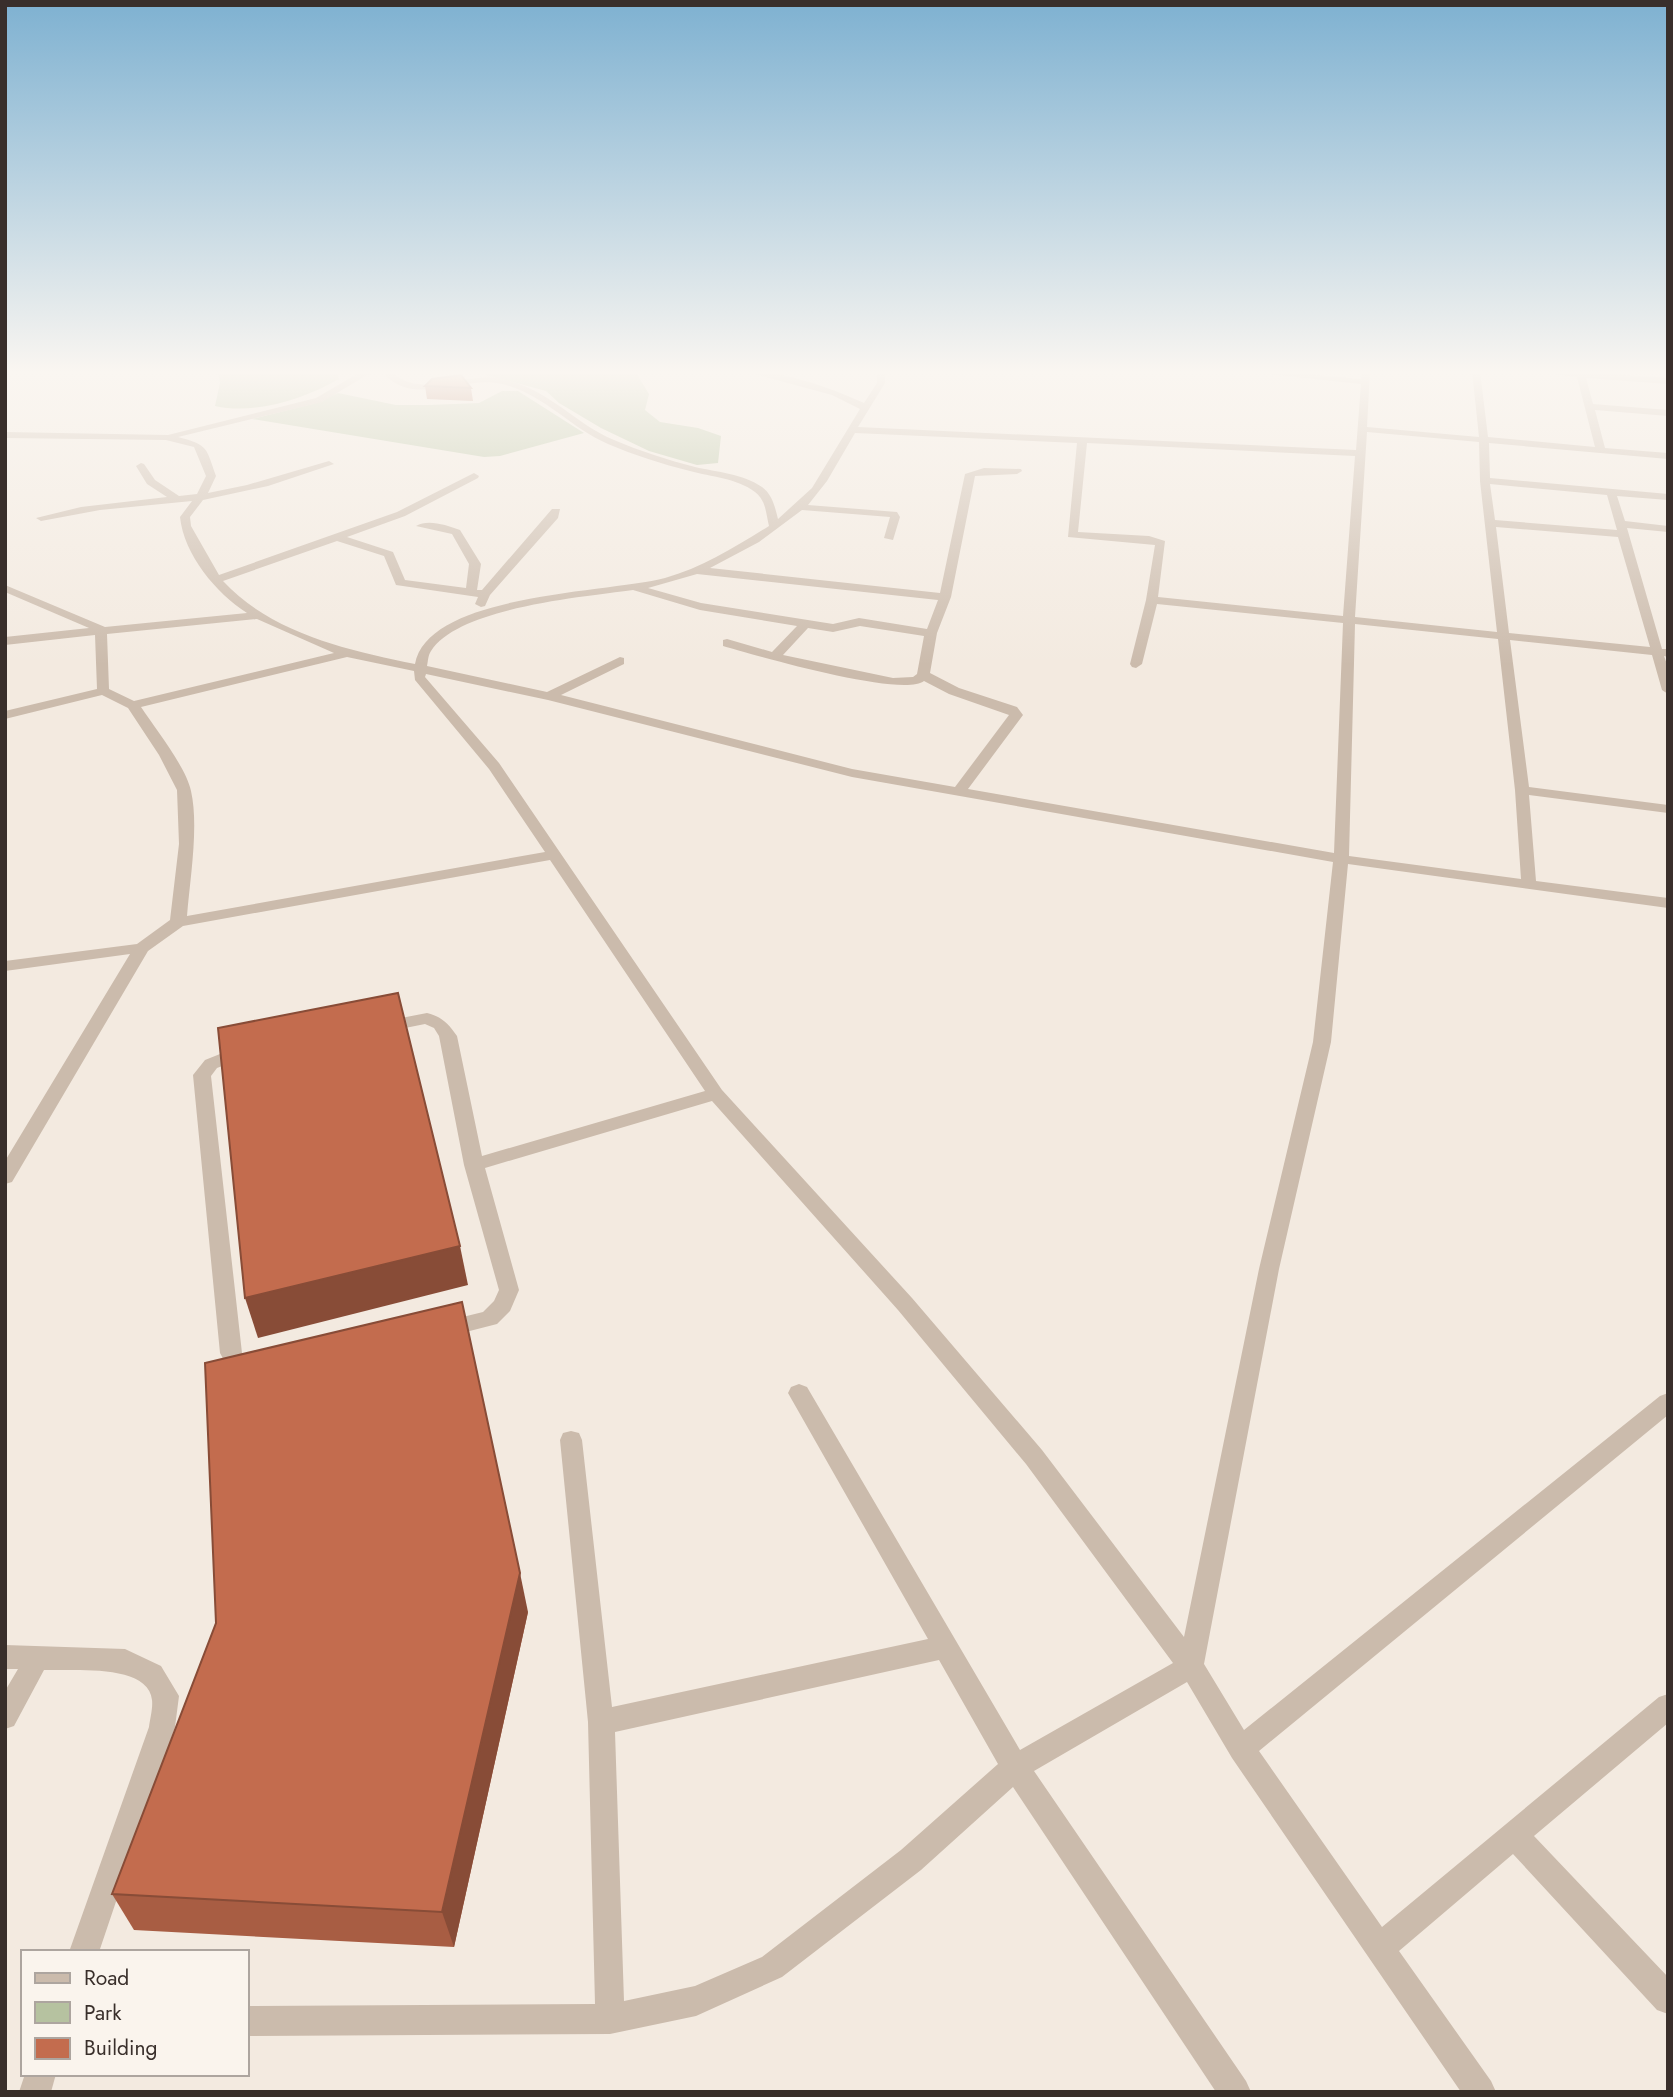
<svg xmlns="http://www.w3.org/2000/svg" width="1673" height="2097" font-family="Jost,sans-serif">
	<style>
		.green { fill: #b6c2a0 }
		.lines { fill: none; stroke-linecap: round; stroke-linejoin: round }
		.minor { fill: #cbbbac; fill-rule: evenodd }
		.wall { fill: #a85d43 }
		.shaded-wall { fill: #884c37 }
		.building { fill: #c36c4e; stroke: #884c37; stroke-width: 2 }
	</style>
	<rect width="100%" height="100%" fill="#f3eae0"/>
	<g class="green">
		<path d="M218,371h123l-4,2 2,6c-35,20 -84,36 -124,27l5,-23z"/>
		<path d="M487,371h148l14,23 -4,16 15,12 38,6 23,8 -3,27 -21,2 -48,-14 -48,-23 -42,-25 -13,-12 -60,-16z"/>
		<path d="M502,391h16l66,42 -84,23 -16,1 -232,-38 60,-15 26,-11 58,12h33l50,-2z"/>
	</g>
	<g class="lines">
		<g class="minor">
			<path d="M362,371h19l-14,4 -45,27 -144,35c31,8 28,11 38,39l-8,17 39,-8 82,-24 5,3 -66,22 -65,14 -13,17 1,9 28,49 178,-63 77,-39 5,3 -1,2 -73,38 -58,21 46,15 12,28 61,8 3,-24 -17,-30 -36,-8c12,-7 30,-1 44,4l21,34 -4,26h5l70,-81h8l-2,9 -68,77 -5,11 -4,1 -6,-3 3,-7 -82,-12 -12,-29 -47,-15 -114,40c49,53 125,69 192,83 13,-71 193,-71 250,-86 37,-10 72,-32 104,-52 -3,-12 -3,-26 -14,-34 -18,-14 -44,-15 -65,-21 -28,-7 -56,-16 -82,-27 -38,-16 -64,-50 -106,-60 -38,-9 -86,23 -117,-9l2,-4h8l-1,3c30,25 73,-3 108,5 49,11 70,43 112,61 26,11 54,20 81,27 22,5 48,7 67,20 10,7 13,20 16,32l34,-31 48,-79 -28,-14 -88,-24c39,0 85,16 120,32l13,-20v-12h8v12l-27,44 498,23 5,-66 -120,-13h34l86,8 1,-8h8l-3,56 112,10 -7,-66h8l8,66 107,10 -18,-70 -48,-6h41l98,7v6l-82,-6 7,26 75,6v6l-73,-6 10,38 63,5v6l-179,-16 1,35 178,16v6l-51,-4 8,25 43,5v6l-41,-4 35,121h6v8l-4,-1 4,11v27l-6,-4 -10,-35 -142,-15 19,147 139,18v8l-139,-18 7,86 132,17v10l-320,-44 -17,178 -52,227 -75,395 40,66 416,-334 8,-3v22l-409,336 123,176 277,-230 9,-3v29l-134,113 134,141v37l-11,-4 -144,-156 -114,97 92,130 5,11h-35l-229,-334 -45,-76 -153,89 212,310 5,11h-35l-203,-305 -92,83 -139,107 -86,39 -86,18 -363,2v-30l348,-2 -7,-282 -28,-282 3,-7 8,-2 8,2 3,7 30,267 316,-68 -140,-246 3,-6 8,-3 8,3 213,363 153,-87 -147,-199 -128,-154 -186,-209 -227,67 34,122 -9,21 -13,13 -234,60 -31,-9 -12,-22 -27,-278 12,-15 20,-8 202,-39c15,4 21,10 30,23l25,120 223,-65 -155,-231 -367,66 -35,25 -136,231 -7,2v-23l125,-207 -125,17v-10l132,-17 33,-24 9,-76 -2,-54 -18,-35 -31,-47 -26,-13 -97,24v-8l92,-22 -2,-54 -90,10v-8l84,-9 -84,-36v-7l100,42 142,-14c-31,-20 -63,-58 -67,-96l12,-16 -92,9 -59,11 -5,-3 45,-11 86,-10 -20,-13 -11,-18 5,-3 3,1 11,16 24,16 18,-2 9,-18 -12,-29 -28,-7 -161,-2v-6l163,3 148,-37zM1367,432l112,10 1,39 17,151 -142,-15zM855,433l222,10 -9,94 87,8 -9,55 -16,64 2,3 4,1 6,-4 15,-60 186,19 -9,230 -366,-64 55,-74 -6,-8 -58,-19 -29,-15 7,-40 14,-36 24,-121 42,-2 5,-3 -1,-2 -37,-1 -19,6 -25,119 -230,-25 49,-26 43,-32 88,7 -6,21 9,2 7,-23 -3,-5 -89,-7 19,-24zM1087,443l268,13 -12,160 -185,-19 7,-56 -16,-5 -71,-4zM1490,484l117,11 10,35 -122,-10zM1496,527l122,10 32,110 -141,-14zM697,574l241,26 -11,29 -68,-11 -26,6 -132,-21 -53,-15zM633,590l67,20 97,16 -25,26 -45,-13 -4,1v6c31,9 179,52 201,35l25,13 60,21 -54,72 -103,-18 -291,-74 63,-31v-6l-4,-1 -73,35 -120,-26c1,-4 1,-11 4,-15 28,-44 153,-54 202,-61zM257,619l77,34 -200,48 -25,-12 -2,-55zM1355,624l143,15 17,151 6,89 -172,-23zM860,626l64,10 -7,38 -4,3 -20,1 -110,-23 25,-27 25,4zM347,657l67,14 1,9 74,89 56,83 -358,64c3,-37 12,-90 4,-125 -5,-24 -36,-63 -50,-84zM426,674l122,26 304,77 481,85 -20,180 -54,227 -75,368 -142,-187 -130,-152 -190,-208 -223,-327 -74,-86zM425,1024l9,4 5,8 25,129 35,125 -5,11 -11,11 -220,54 -16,-4 -5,-9 -31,-277 6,-8 13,-5zM939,1660l59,104 -97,86 -139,107 -67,29 -71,15 -9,-269z"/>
			<path d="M5,1645l120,4 36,17 18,30 -4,31 -76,225h-30l80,-225c1,-8 4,-19 3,-27 -3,-37 -81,-29 -108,-30l-30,56 -9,3v-38l13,-22h-13z"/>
			<path d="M25,2074h31l-5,18h-32z"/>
		</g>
	</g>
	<g class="wall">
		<path d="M425,386l46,2 2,13 -46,-2z"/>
		<path d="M528,1612l-74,335 -320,-17 -22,-36z"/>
	</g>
	<g class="shaded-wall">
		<path d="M460,1246l8,39 -210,53 -13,-40z"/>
		<path d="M520,1573l8,39 -74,335 -12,-35z"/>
	</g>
	<g class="building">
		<path d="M461,375l10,13 -46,-2 7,-7z"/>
		<path d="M398,993l62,253 -215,52 -27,-270z"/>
		<path d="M462,1302l58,271 -78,339 -330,-18 104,-271 -11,-260z"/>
	</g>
	<linearGradient id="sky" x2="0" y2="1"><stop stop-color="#7eb1d1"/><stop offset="0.56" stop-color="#faf6f1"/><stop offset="1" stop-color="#faf6f1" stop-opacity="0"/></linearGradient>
	<rect width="1673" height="665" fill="url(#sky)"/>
	<rect width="1673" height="2097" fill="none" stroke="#392f2b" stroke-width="14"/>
	<rect x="21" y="1950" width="228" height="126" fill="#faf4ed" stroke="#ada59f" stroke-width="2"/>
	<rect x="35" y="1973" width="35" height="10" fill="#cbbbac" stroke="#ada59f" stroke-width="2"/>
	<text x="84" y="1985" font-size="21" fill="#392f2b">Road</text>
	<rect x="35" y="2002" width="35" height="21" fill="#b6c2a0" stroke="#ada59f" stroke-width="2"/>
	<text x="84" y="2020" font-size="21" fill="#392f2b">Park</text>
	<rect x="35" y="2038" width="35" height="21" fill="#c36c4e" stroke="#ada59f" stroke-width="2"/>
	<text x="84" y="2055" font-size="21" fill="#392f2b">Building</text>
</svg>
